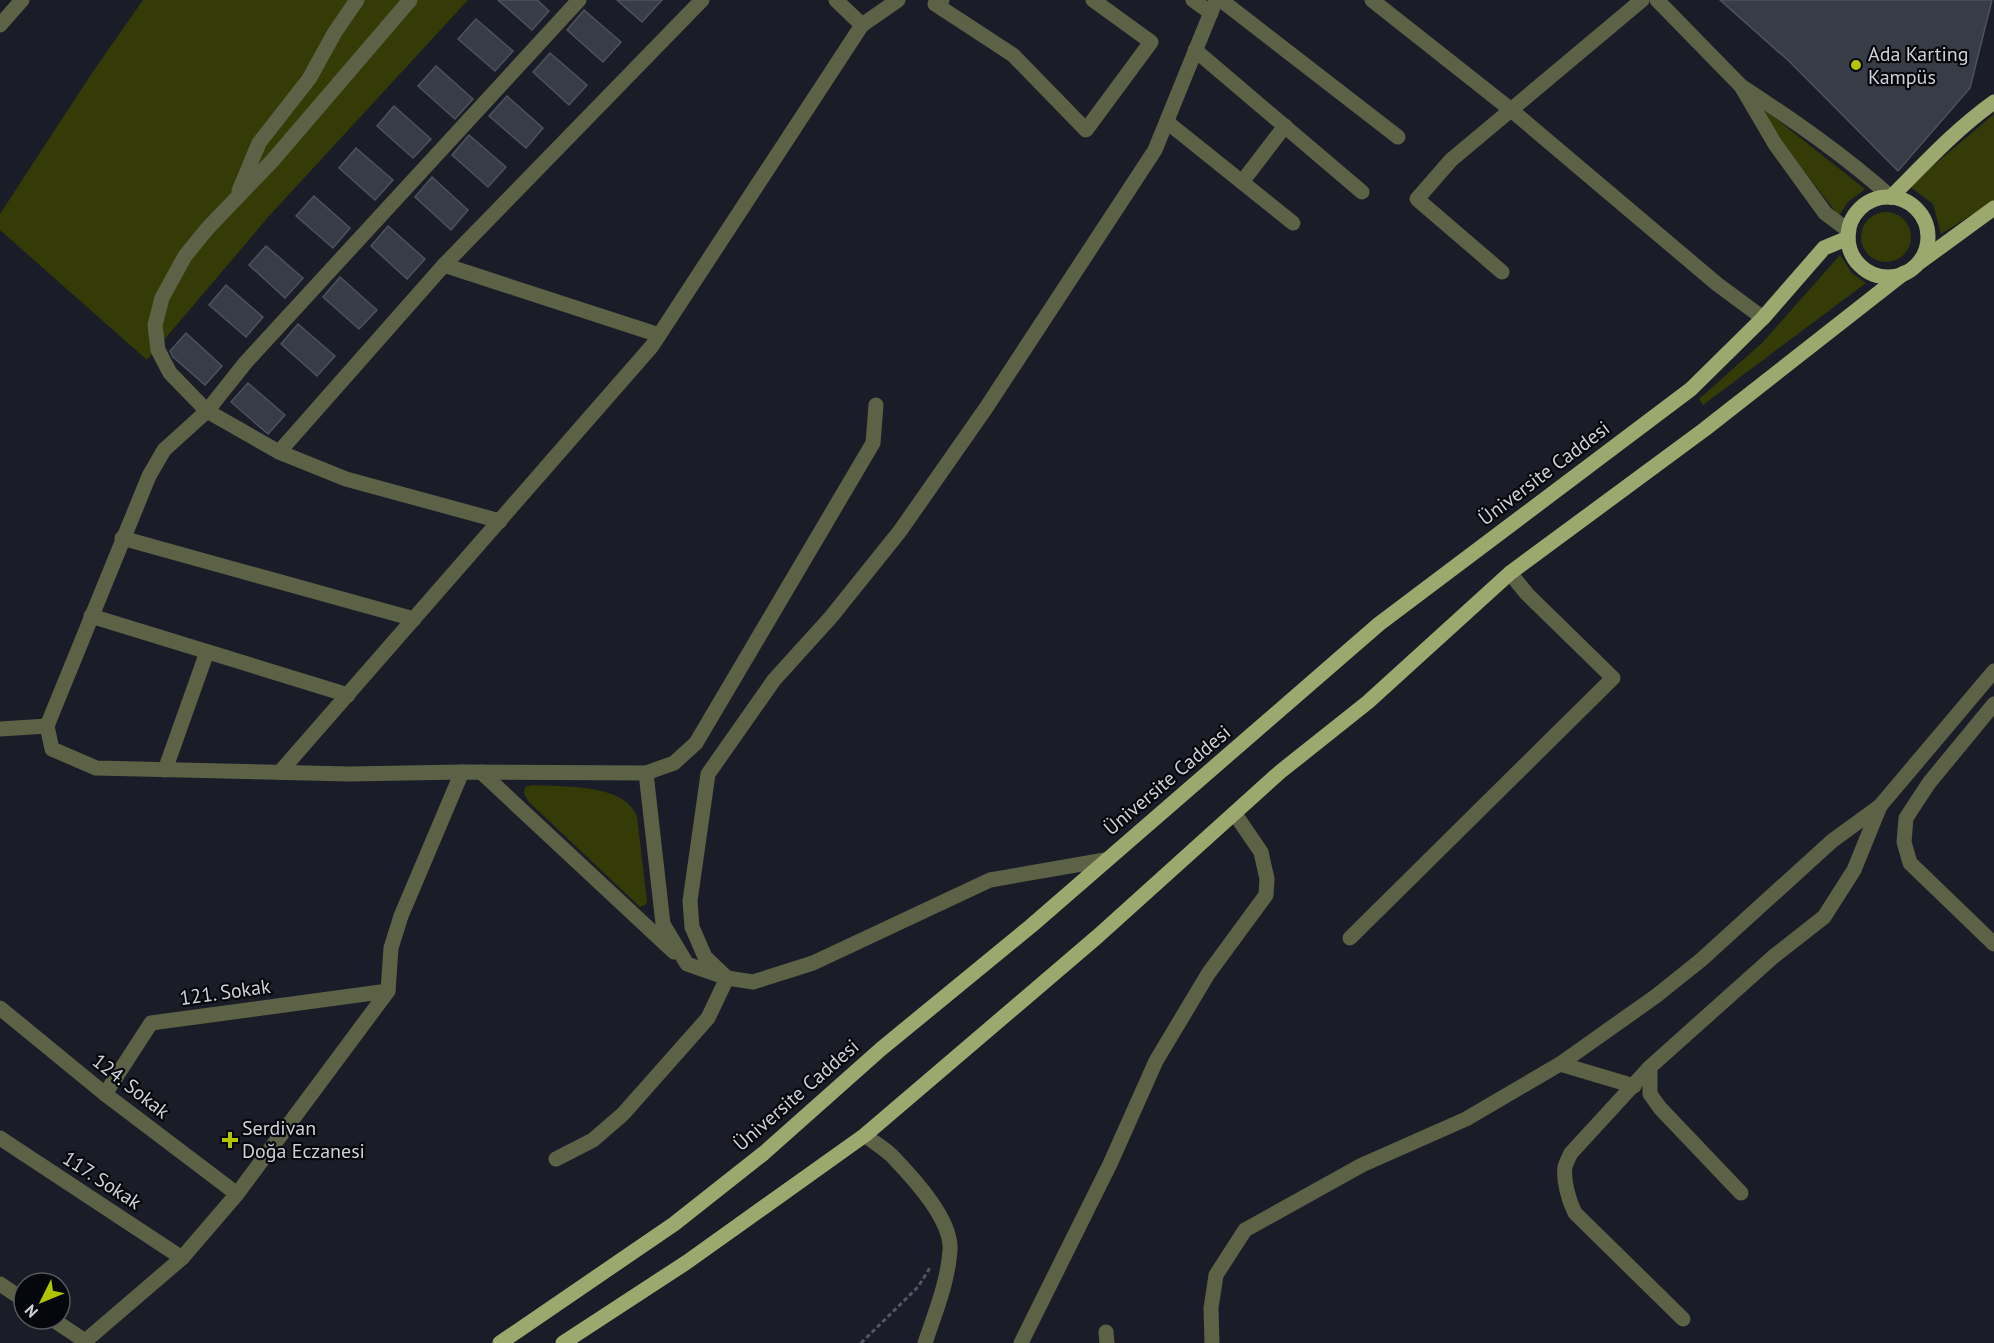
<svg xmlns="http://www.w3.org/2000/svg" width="1994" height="1343" font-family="'PT Sans',sans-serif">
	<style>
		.green { fill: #343b07 }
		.building { fill: #383c47; stroke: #4e525e; stroke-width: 1.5 }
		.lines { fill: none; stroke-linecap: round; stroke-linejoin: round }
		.path { stroke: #545760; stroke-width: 3; stroke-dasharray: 4.5 3; stroke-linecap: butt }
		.minor { stroke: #5d6247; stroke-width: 15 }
		.major { stroke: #9da86f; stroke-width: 15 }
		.poi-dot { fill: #b0c500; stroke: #06070c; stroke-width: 2 }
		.labels { text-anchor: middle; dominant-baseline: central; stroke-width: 4.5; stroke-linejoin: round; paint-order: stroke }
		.poi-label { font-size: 20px; fill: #ced1d8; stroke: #06070c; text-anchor: start }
		.street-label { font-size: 20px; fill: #ced1d8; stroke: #06070c }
	</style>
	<rect width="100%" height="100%" fill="#1a1d27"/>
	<g class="green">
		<path d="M143,0h325l-198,215 -123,145 -147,-130v-16l92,-141z"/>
		<path d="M1755,102l110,87 -18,14 -8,13 -68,-87z"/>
		<path d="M1994,114v87l-53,33 -8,-30 -24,-18z"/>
		<circle cx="1886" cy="237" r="25"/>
		<path d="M1840,255l12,18 14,10 -163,122 -4,-6 63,-56z"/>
		<path d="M532,785c30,2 92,-2 105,31l10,86 -2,3 -5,2 -112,-106 -4,-8 1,-6z"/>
	</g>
	<g class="building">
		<path d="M498,0h39l12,11 -17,19z"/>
		<path d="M617,0h45l-20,22z"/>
		<path d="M1720,0h272l-22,88 -72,83 -108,-109z"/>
		<path d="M584,10l37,32 -18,20 -36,-32z"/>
		<path d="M476,19l37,32 -18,20 -37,-32z"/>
		<path d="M550,53l37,32 -18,20 -36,-33z"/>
		<path d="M436,66l37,33 -18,20 -37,-33z"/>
		<path d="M507,96l36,32 -17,20 -37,-32z"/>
		<path d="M394,106l37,33 -18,19 -36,-32z"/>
		<path d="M469,135l37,32 -18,20 -36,-32z"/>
		<path d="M356,148l37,32 -18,20 -36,-32z"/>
		<path d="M432,177l36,33 -17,20 -36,-33z"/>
		<path d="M314,196l36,32 -17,20 -37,-32z"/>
		<path d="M388,226l37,33 -18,20 -36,-33z"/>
		<path d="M266,246l37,32 -18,20 -36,-33z"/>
		<path d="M340,277l37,33 -18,19 -36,-32z"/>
		<path d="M226,285l37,32 -17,20 -37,-32z"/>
		<path d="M298,324l37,32 -18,20 -36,-32z"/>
		<path d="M186,333l36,33 -17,19 -32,-28 -3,-6z"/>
		<path d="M248,383l37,32 -17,19 -37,-32z"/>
	</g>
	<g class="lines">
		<path class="path" d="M861,1343l57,-56 13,-21"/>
		<g class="minor">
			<path d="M410,0l-137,160 -66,69 -22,27 -23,42 -7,27 3,25 12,23 37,38 72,41 67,27 154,42"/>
			<path d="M579,0l-333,362 -39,49 -43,39 -15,26 -102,250 5,23 44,19 253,6 113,-2 184,1 17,151 24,40 40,14 26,4 60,-19 177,-83 115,-20"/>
			<path d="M836,0l26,25 36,-25"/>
			<path d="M942,0l-7,4 78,51 73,75 65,-88 -58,-42"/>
			<path d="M1193,0l18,13"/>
			<path d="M1221,0l177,137"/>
			<path d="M1372,0l138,109 207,175 46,34"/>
			<path d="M1657,0l84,86"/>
			<path d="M0,25l22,-25"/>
			<path d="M1195,50l167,142"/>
			<path d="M1167,122l126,101"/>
			<path d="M1242,182l43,-56"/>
			<path d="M239,191l20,-48 50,-64 26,-47 22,-32"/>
			<path d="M1849,231l-24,-18 -50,-69 -34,-58c52,34 103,69 150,111"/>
			<path d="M444,265l215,70"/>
			<path d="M1502,272l-85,-73 34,-39 191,-160"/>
			<path d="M279,452l165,-187 258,-265"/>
			<path d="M122,538l292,81"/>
			<path d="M91,616l257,79"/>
			<path d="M1994,704l-65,79 -23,35 -2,24 6,21 84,81"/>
			<path d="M0,729l47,-3"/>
			<path d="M165,770l42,-118"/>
			<path d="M280,772l372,-426 210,-321"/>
			<path d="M481,772l193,180"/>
			<path d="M646,773l28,-10 22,-20 177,-300 3,-38"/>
			<path d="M1350,938l263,-260 -86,-84 -17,-21"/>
			<path d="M0,1008l105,86 132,100"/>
			<path d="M1560,1064l74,22"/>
			<path d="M1650,1067l-79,86c-2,4 -5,10 -6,14 -2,14 4,34 10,46l108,106"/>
			<path d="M105,1094l46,-71 237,-32"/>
			<path d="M865,1135c9,8 21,14 29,23 20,21 58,62 56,92 -2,32 -15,63 -25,93"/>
			<path d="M0,1138l182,120"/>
			<path d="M556,1159l37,-19 30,-26 85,-96 19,-40 -22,-21 -13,-30 -2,-26 18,-127 66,-94 57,-63 69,-86 86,-123 169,-258 61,-150"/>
			<path d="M1741,1193l-81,-85 -10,-14v-27l123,-110 51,-40 30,-47 26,-64 114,-135"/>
			<path d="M0,1284l24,16"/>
			<path d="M52,1319l33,22"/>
			<path d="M1106,1332l1,11"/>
			<path d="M83,1343l99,-85 55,-64 151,-203 3,-43 10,-32 61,-144"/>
			<path d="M1021,1343l89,-179 46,-103 52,-87 58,-79 1,-16 -6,-27 -26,-38"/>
			<path d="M1212,1343l-1,-35 5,-33 29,-45 117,-65 104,-46 94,-55 96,-68 45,-36 131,-119 48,-35"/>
		</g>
		<g class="major">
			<path d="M1891,197c33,-33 65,-68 103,-95"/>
			<circle cx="1888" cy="237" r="40"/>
			<path d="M1920,262l74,-54"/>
			<path d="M500,1343l174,-119 90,-71 117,-104 150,-123 348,-302 312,-235 72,-71 61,-70 24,-10"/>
			<path d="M563,1343l124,-81 178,-127 233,-199 182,-164 88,-70 142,-129 195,-144 199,-156"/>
		</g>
	</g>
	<g class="poi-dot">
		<circle cx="1856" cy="65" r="6"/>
		<path d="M227 1131h6v6h6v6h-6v6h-6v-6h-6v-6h6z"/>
	</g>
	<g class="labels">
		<g class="poi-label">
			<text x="1868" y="54">Ada Karting<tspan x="1868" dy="23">Kampüs</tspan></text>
			<text x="242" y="1128">Serdivan<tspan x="242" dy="23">Doğa Eczanesi</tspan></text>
		</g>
		<g class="street-label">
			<text transform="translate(1544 473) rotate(-37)">Üniversite Caddesi</text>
			<text transform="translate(1167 780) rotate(-40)">Üniversite Caddesi</text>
			<text transform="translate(225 992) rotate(-8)">121. Sokak</text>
			<text transform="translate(131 1086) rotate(38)">124. Sokak</text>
			<text transform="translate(796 1095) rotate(-41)">Üniversite Caddesi</text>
			<text transform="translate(102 1180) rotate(33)">117. Sokak</text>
		</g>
	</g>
	<g transform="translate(42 1301) rotate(227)"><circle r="28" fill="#06070c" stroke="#56585e" stroke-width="1.5"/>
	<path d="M0-4.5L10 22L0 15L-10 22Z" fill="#b0c500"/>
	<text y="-9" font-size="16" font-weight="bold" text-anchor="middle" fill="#ced1d8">N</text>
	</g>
</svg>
